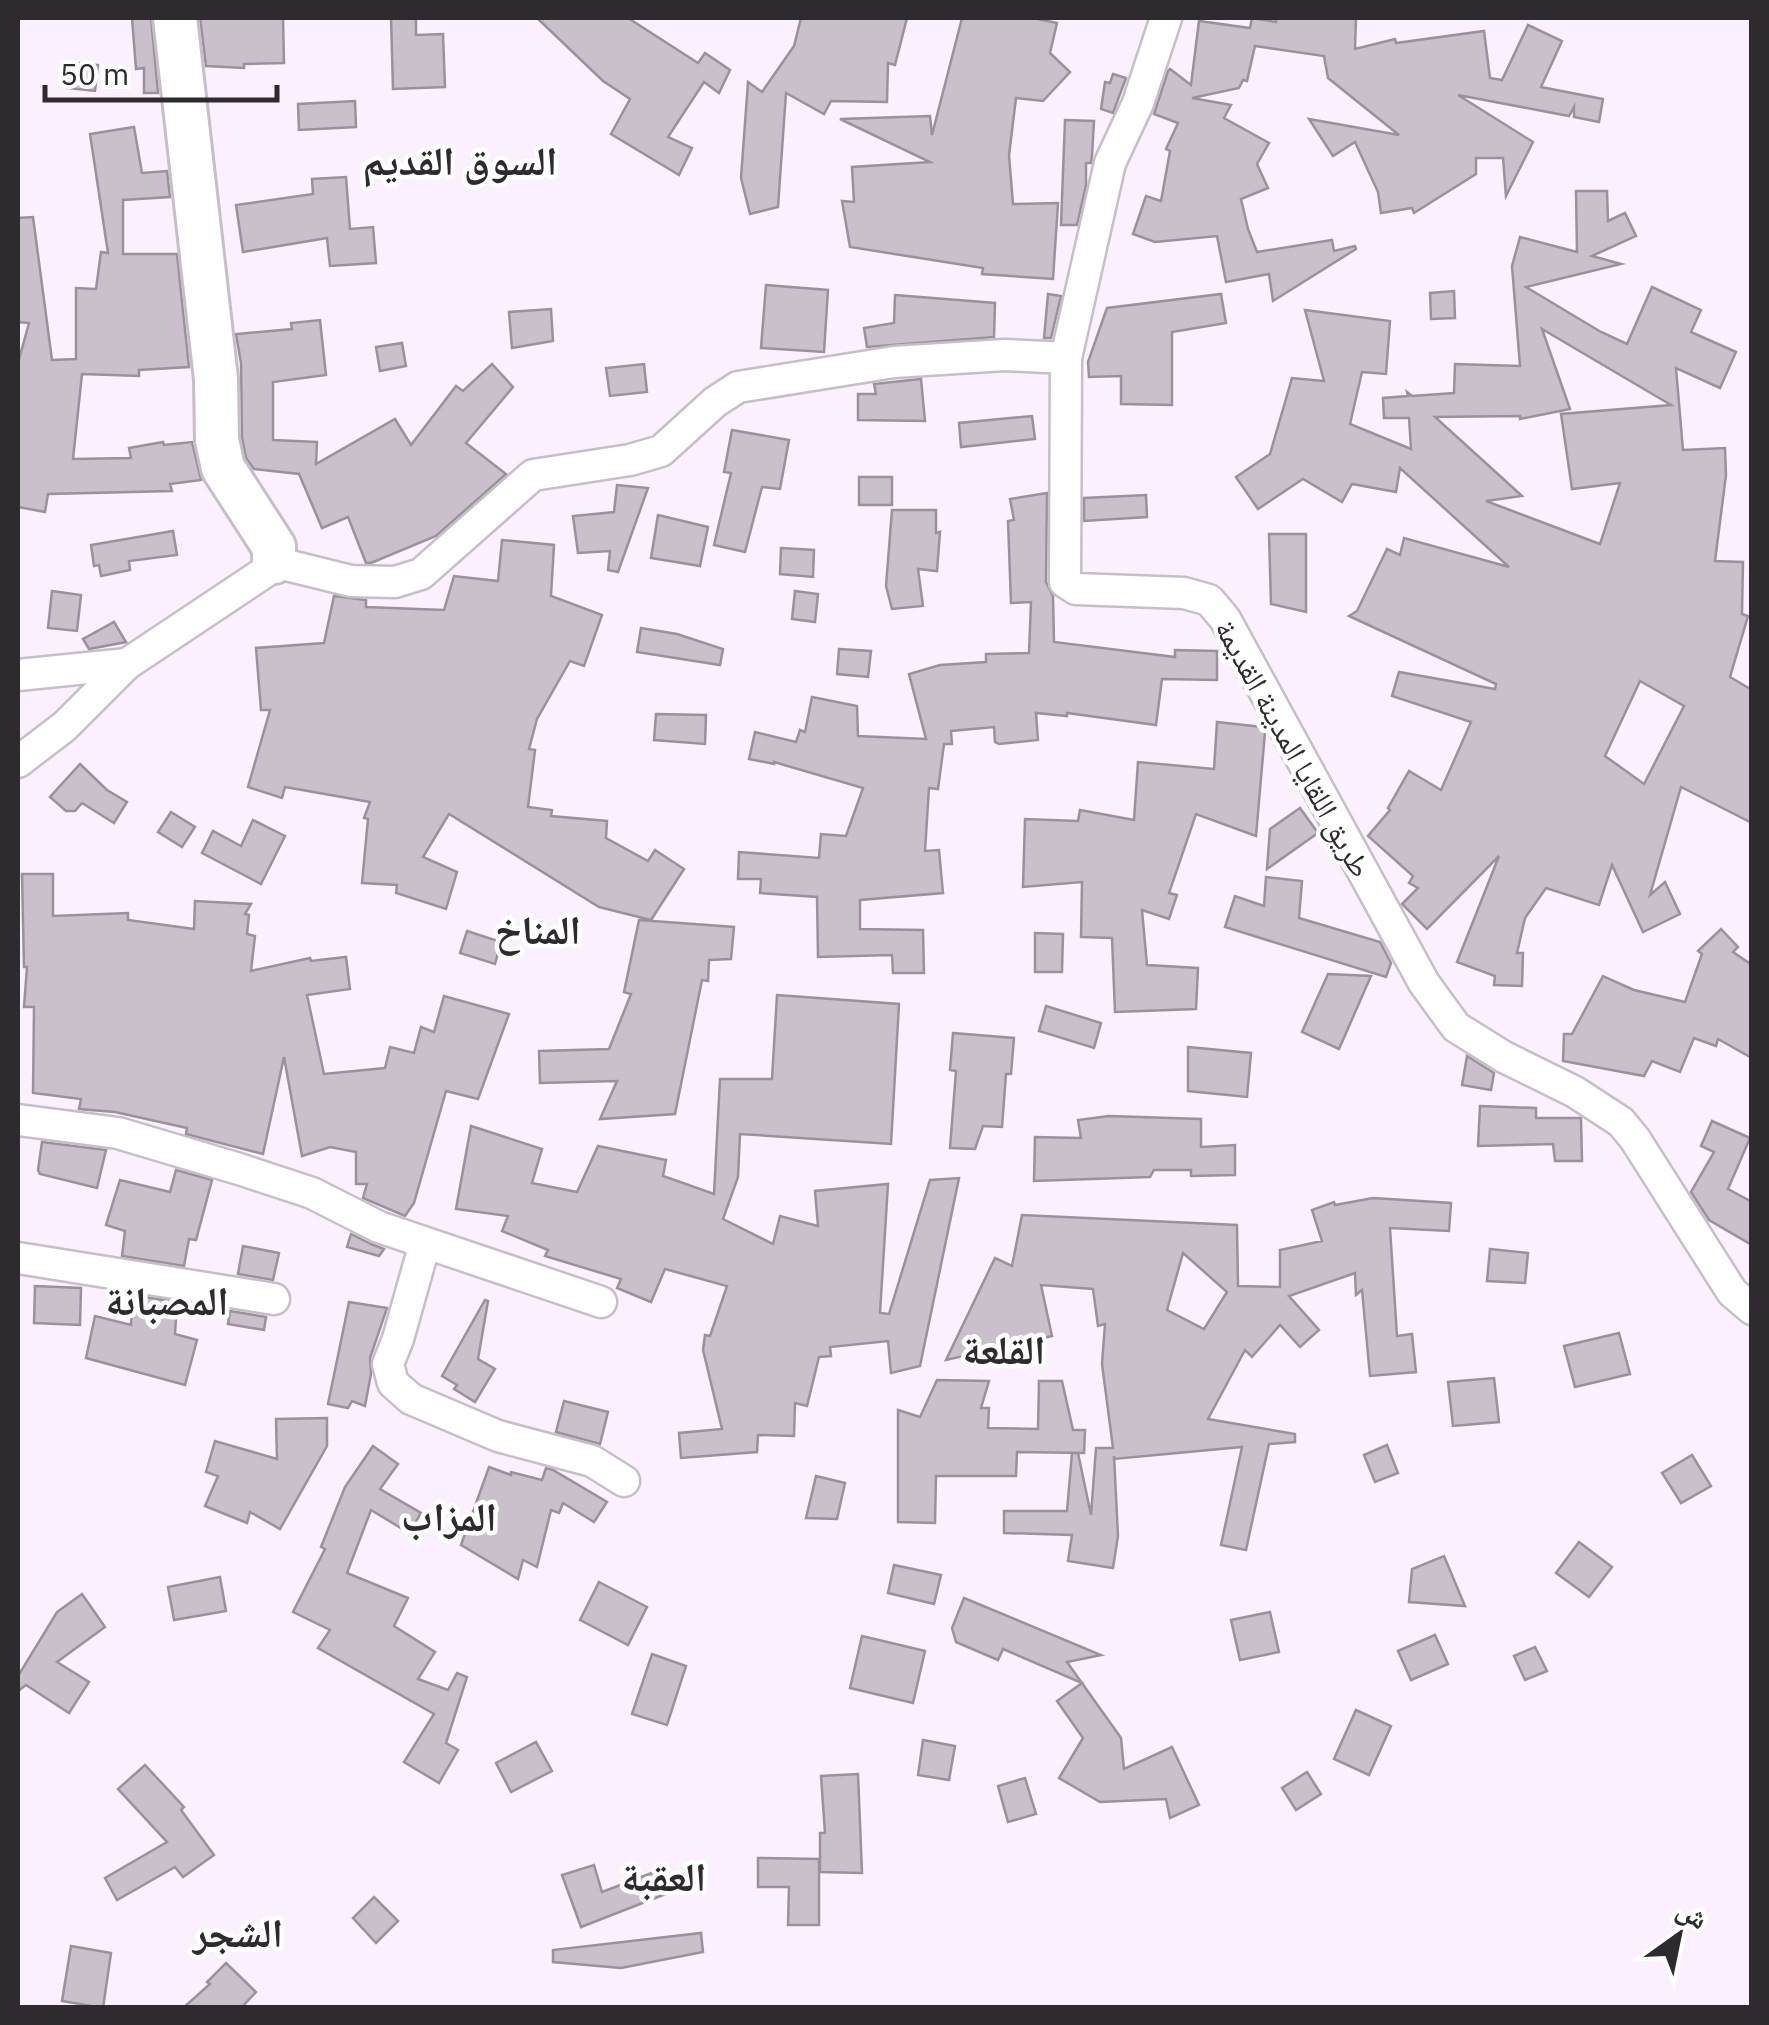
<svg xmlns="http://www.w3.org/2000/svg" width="1769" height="2025" font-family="'IBM Plex Sans','Noto Naskh Arabic',sans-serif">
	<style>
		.building { fill: #c9c0cc; stroke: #9a919d; stroke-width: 2.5; fill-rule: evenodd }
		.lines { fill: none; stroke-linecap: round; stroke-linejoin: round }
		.street-casing { stroke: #c7beca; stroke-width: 35 }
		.secondary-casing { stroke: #c7beca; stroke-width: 48 }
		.street { stroke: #fff; stroke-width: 30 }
		.secondary { stroke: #fff; stroke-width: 42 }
		.labels { text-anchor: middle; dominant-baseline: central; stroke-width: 9; stroke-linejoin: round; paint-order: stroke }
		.street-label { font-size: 30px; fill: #2e2a2f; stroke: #fff }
		.district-label { font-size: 40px; font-weight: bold; fill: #2e2a2f; stroke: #fff }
	</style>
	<rect width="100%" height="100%" fill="#fbf1fe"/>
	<g class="building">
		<path d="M132,18h19l7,75h-14v-25l-8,1z"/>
		<path d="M200,18h83l1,45 -40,1v4l-38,-2z"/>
		<path d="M391,18h25v17l27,-1 2,53 -52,2z"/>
		<path d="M537,18h91l70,45 7,-10 25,17 -11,23 -15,-11 -36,55 24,11 -13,27 -68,-41 19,-35 -27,-18z"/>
		<path d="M801,18h106l-12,47 -7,-2 -1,39 -56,-1 -7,13 -38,-21 -8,114 -28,7 -9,-36 7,-96 14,10 32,-46z"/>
		<path d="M962,18h71l24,5 -7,30 20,19 -27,29 -27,-3 -7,57 4,49 45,-1 -5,76 -71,-5 1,-6 -133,-21 -8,-46 12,1 -2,-35 78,-5 -90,-43 90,-3 2,19z"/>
		<path d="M1252,18l24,4v-4h80l-1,31 40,-10 1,4 88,-12 6,47 12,2 26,-55 34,16 -21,46 62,12 -4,23 -25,-5v-10l-5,9 -111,-21 75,47 -27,54 -3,-38h-27v16l-62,39 -2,-5 -31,5 -3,-21 -23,-50 -22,14 -24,-37 90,16 -71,-57 -4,-22 -69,-10 -8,35 -4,-1 -4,8 -47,10 39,7 -7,13 45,25 -12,21 11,24 -27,11 7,30 9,23 75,-12 2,11 21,-5 1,3 -83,52 -4,-27 -43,8 -9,-46 -62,6 -22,-8 13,-38 15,5 9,-50 -4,-2 12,-26 -24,-9 14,-43 2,-2 21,16 8,-64 51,7z"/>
		<path d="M70,62l28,3 -3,26 -28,-3z"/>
		<path d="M1113,74l13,4 -13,35 -12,-4 4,-27 5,1z"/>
		<path d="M355,101l1,26 -57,3 -1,-26z"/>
		<path d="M1065,120l29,1 -2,35 -1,7h-5v22l-9,40h-16z"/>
		<path d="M134,127l8,46 25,-2 3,26 -47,3v54h54l12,113 -50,3v6l-57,-2 -9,85 58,-1 -2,-10 34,-6 1,3 28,-3 9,38 -31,4 2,7 -124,3 -3,18 -27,-5v-144l11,-40 -11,-1v-104l15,-1 19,143 24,-1v-71l20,1 5,-37 7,1 -18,-119z"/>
		<path d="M346,177l4,52 23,-2 3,36 -46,3 -3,-28 -84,14 -7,-47 77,-11 -1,-15z"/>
		<path d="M1576,191h31l1,30 17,-8 11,23 -44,20 29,8 -95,23 75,45 26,12 25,-57 49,23 -10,22 45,20 -16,36 -44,-20 7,82 42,-2 1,27 -11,86 28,1 -1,52 6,2 -18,61 22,13v133l-71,-36 -31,108 15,-13 15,32 -37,18 -31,-67 -13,40 -53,-17 -21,30 -8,35h6l-1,33 -28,-1 1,-9 -38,-14 42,-106 -72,73 -25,-25 16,-16 -9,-5 4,-7 -45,-40 22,-26 -2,-2 21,-37 32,19 30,-68 -79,-26 7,-24 96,17 1,-5 -147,-68 8,-5 30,-62 13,6 4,-17 105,29 -109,-99 -4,24 -44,-8 -10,18 -39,-23 -45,30 -22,-32 34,-23 22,-76 32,3 -19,-71 85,11 -4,53 -24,-2 -12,52 61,25 -2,-31h-25l-1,-20 25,-2 -1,-4 5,4 42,-3 1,-29 65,2 -8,-100 8,-29 57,15zM1542,329l129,76 -110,9 11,75 48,-6 -20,61 -114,-43 36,-5 -87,-79 85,-1v3l50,-10zM1640,681l44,25 -40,78 -39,-28z"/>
		<path d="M766,285l62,5 -4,62 -63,-4z"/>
		<path d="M1454,291l1,27 -24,1 -1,-26z"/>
		<path d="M1048,294l13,2 -10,42h-7z"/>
		<path d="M1221,294l5,29 -54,9v73l-51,-1v-28l-32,1 -1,-15 19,-54z"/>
		<path d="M895,295l100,8 -1,34 -127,10 -3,-19 30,-5z"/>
		<path d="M551,309l2,32 -41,7 -3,-36z"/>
		<path d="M320,320l6,55 -53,7v58l44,2 -1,22 79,-45 16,26 45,-59 7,5 29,-27 21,23 -47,56 40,31 -70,62 -65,27h-5l-18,-46 -26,11 -23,-54 -45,-5 -8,-11 -4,-21 -1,-74 -5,-29 56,-5 -1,-6z"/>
		<path d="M402,343l4,23 -26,5 -4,-24z"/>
		<path d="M644,364l3,28 -37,4 -4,-28z"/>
		<path d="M921,379l4,42 -67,-1v-26h18l-2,-10z"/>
		<path d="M1032,416l3,23 -74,8 -2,-24z"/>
		<path d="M732,430l57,10 -9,49 -18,-2 -17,65 -31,-7 17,-72 -7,-1z"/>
		<rect x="859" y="477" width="33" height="28"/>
		<path d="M617,485l31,3 -30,84 -10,-2 2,-19 -32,2 -5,-37 41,-4z"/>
		<path d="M1047,493l-1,89 7,14 1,46 121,15v-7l42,1v29l-55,-1 -6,46 -89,-12v3l-31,-3 2,27 -39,4 -4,-2 -1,-15 -43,4 1,13h-8l-6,45 -9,-1 -4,63 14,-1 4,43 -83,7v29l63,1 1,43h-31l-1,-18 -74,2 -1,-60 -57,-4 1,-14h-23l1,-27 80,6 2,-24 25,2 17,-48 -89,-26v2l-25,-5 6,-27 41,10 4,-12 5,2 7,-35 45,9 1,30 68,3 -17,-65 31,-9 46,-3v-8l43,-1 2,-51 -20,1 -3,-82 6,-1 -4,-21z"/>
		<path d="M1146,495l1,22 -63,4v-23z"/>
		<path d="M892,510h44v23l4,-1 -3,39 -19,-2 5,37 -31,3 -6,-23z"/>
		<path d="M658,515l50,12 -8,39 -49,-8z"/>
		<path d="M173,531l4,24 -48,6 1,9 -29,6 -2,-11 -5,1 -3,-21z"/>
		<path d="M1269,534h37v78l-35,-8z"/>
		<path d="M502,540l52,5 -3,51 51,19 -18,51 -14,-5 -33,58 -8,30 6,1 -7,57 24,3 -1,6 56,5 -1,17 42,23 7,-11 29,19 -33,51 -52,-13 -150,-93 -26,43 34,15 -11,37 -50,-16 1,-8 -35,-2 6,-64 -4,-1 6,-16 -85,-15 -3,11 -34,-11 22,-77h-9l-5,-62 68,-5 10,-47 32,4v7l78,3 10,-34 44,5z"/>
		<path d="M781,548l33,2 -1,27 -33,-3z"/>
		<path d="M52,591l29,4 -4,36 -29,-3z"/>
		<path d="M795,591l23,3 -3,28 -23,-3z"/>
		<path d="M114,622l12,20 -37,7 -6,-10z"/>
		<path d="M641,628l36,6 46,15 -3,16 -83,-13z"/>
		<path d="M839,649l32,2 -3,26 -31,-3z"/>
		<path d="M656,714l50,1 -1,29 -51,-4z"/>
		<path d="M1217,722l45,5 3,5 -9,104 -60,-22 -27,79 8,2 -8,24 -27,-9 5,55 51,3 -2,41 -81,3 -3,-74 -31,-1 1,-55 -59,5 2,-68 53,2 2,-11 54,10 4,-58 76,7z"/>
		<path d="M80,764l27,26 20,12 -13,21 -32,-20 -7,8h-9l-16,-14z"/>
		<path d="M1300,808l18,25 -51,36 3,-40z"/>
		<path d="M171,812l24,15 -13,20 -24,-15z"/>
		<path d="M253,820l32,16 -24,48 -59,-31 11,-22 28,15z"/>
		<path d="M22,874h31v42l75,-3v7l66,9 1,-28 56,3 -6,10 4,1 -2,19 8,2 -4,35 59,-13 1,3 35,-4 4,32 -43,6 17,79 61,-6 5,-21 24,6 7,-26 13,5 10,-36 65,18 -31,85 -32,-8 -32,112 -9,13 -42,-18 4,-14h-11v-32l-26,-5 -28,9 -18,-99 -21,97 -77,-20 1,-6 -72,-16 -36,-3 2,-10 -48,-6 1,-86h-10l3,-40h-3z"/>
		<path d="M1266,877l36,4 -3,37 81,24 11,21 -5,14 -161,-50 10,-31 29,10z"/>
		<path d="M639,920l95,7 -3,32 -22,1 -1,21 -6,-1 -27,134 -75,5 17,-38 -77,2 -1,-32 70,-2 22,-55 -7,-2z"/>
		<path d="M1721,929l17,18 -5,5 19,13v93l-34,-19 -2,7 -22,-8 -14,34 -28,-11 -8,15 -81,-15 1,-27h8l31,-58 31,14 51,12 17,-48 -4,-3z"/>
		<path d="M467,931l34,11 -6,22 -35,-11z"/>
		<path d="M1035,933l28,1 -1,38h-27z"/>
		<path d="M1328,974l43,2 -32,73 -37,-17z"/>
		<path d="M777,995l122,9 -8,140 -151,-10 -2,43 -15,42 50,25 7,-28 38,10 -3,-35 73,-7 -8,129 9,1 41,-134 29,-2 -39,188 -29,7 -3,-32 -58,6 1,9 -12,1 -12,49 -12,-3 -1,33 -36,-1 -1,17 -76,6 -2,-25 43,-4 -19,-79 2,-15 5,1 17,-50 -62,-17 -14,33 -34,-14 4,-9 -76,-23 3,-6 -46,-19 6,-15 -52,-7 15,-83 71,23 -10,34 45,9 21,-46 68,14 -3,16 51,18 6,-115h52z"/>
		<path d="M1046,1006l55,17 -7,25 -55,-17z"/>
		<path d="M953,1033l61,5 -3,36h-5l-4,53 -19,-1 -8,23 -25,-1 6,-77 -6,-1z"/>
		<path d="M1188,1047l63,6 -4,44 -59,-6z"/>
		<path d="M1467,1056l27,17 -3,17 -29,-5z"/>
		<path d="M1480,1106l56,2v10h45l1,43h-27l-2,-17 -75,2z"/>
		<path d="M1109,1116l92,3v28l34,-2v30l-44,1v-6h-37l-4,7 -116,4 1,-44 46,1 -3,-18z"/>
		<path d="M1712,1121l38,17 -22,51 24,13v43l-43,-25 -18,-28 23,-40 -13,-6z"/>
		<path d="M42,1142l64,8 -9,38 -57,-14 -2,-4z"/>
		<path d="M176,1170l36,10 -16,60 -7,-1 -5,27 -62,-10 3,-25 -19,-6 14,-45 50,12z"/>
		<path d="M1373,1198l78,5 -2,28 -59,-3 7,108 15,-2 4,38 -46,4 -8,-86 -6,5 -1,-22 -66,23 30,34 -19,17 -20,-22 -28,32 -7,-7 -37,69 87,15v8l-26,2 -23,106 -25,-5 21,-98 -128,12v-3l4,80 -5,32 -45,-7 4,-26 -68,-2v-22h63l5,-58h6l13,62 5,-67h17l-11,-84 3,-40 -7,2 -5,-37 -52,-4 11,51 -106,24 49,-102 17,8 10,-51 215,10 1,61 42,1v-37l42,-9 -10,-31 22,-8 1,3zM1183,1253l44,39 -23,37 -37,-19z"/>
		<path d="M351,1234l20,10 13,5 -5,7 -32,-9z"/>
		<path d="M243,1246l36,7 -6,27 -35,-6z"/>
		<path d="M1490,1249l38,4 -3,30 -38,-2z"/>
		<path d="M35,1286l46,2 -1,37 -46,-2z"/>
		<path d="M132,1295l45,7 -2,32 22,6 -12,45 -99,-27 9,-42 36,9z"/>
		<path d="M485,1300l3,1 -10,58 17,10 -20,33 -21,-13 3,-4 -15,-9z"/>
		<path d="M349,1302l38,6 -17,50 1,16 -6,32 -13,-5 -4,7 -20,-4z"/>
		<path d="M230,1311l36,6 -2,13 -36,-6z"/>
		<path d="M1619,1333l11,41 -55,13 -11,-41z"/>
		<path d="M1494,1378l5,44 -46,4 -5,-44z"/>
		<path d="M937,1380l52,1 -8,27h8l-1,20 50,1 1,-48h23l11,49h12l-1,23 -67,-1 -1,24h-80l-1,47 -37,-1v-112l22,7z"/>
		<path d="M564,1401l44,11 -8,32 -44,-12z"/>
		<path d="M327,1418v28l-47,83 -30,-17 -3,11 -42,-17 13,-30 -12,-4 9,-31 62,18 -1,-40z"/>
		<path d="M1387,1445l11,28 -23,9 -11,-27z"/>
		<path d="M373,1446l25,18 -18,25 41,24 -12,20 -38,-23 -24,63 61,25 -14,28 41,26 -17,27 30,11 9,-17 10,4 -21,66 12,7 -19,33 -35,-21 30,-48 -116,-66 12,-18 -37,-18 32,-63 -4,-2 24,-60z"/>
		<path d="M1692,1455l19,31 -30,17 -19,-30z"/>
		<path d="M489,1467l22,8v-3l31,8 4,-12 7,2 54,32 -13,20 -31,-19 -4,10 -8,-3 -14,57 -14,-7 -5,19 -57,-34z"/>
		<path d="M816,1476l29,7 -8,36 -31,-1z"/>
		<path d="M1579,1542l33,25 -23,30 -33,-24z"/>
		<path d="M1444,1556l21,50 -56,-4 3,-33z"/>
		<path d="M894,1565l47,10 -7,29 -46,-11z"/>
		<path d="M220,1577l6,34 -52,9 -6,-33z"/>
		<path d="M599,1582l48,25 -19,38 -48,-25z"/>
		<path d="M82,1594l23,33 -48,35 32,20 -20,31 -43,-28 -8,6v-15l39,-64z"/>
		<path d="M964,1598l137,57 -34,7 54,76 3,31 48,-22 27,58 -29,13 -4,-19 -66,3 -41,-24 24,-40 -26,-37 25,-18 -79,-34 -5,11 -42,-18 -4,-14z"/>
		<path d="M1270,1612l9,40 -39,8 -9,-40z"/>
		<path d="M1435,1635l13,29 -37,16 -13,-29z"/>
		<path d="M862,1636l63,15 -12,52 -63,-15z"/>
		<path d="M1535,1647l12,24 -22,9 -11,-24z"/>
		<path d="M652,1654l34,12 -19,59 -35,-11z"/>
		<path d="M1356,1710l35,16 -22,49 -35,-16z"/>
		<path d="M923,1740l32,6 -6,34 -31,-5z"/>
		<path d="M536,1742l16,29 -41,21 -15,-29z"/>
		<path d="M145,1765l39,42 -3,3 33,45 -31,22 -8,-10 -58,33 -12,-22 62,-36 -49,-53z"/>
		<path d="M1307,1772l14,22 -25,16 -14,-22z"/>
		<path d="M858,1774l4,99 -42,-1v-39h5l-4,-57z"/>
		<path d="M1025,1778l11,36 -28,8 -10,-36z"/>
		<path d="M758,1858l61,1v66h-31l1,-38h-31z"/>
		<path d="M594,1865l8,27 65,-25 9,23 -95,37 -19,-52z"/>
		<path d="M374,1897l24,24 -22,22 -23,-25z"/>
		<path d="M701,1933l2,19 -82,16 -68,-6v-12z"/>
		<path d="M71,1946l40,7 -8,55 -41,-7z"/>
		<path d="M226,1963l30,29 -15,16h-58l27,-24 -3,-2z"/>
	</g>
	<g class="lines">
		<defs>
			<g id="street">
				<path d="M1166,18l-28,85 -28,60 -44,195 -1,224 11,7 108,4 25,7 16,19 199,364 32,44 48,30 71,35 46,30 14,17 97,153 20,17"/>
				<path d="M18,675l109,-11"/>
				<path d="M18,762l47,-36 62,-62 138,-92 9,-10 77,19 44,1 26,-8 112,-99 97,-15 31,-9 54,-49 23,-15 156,-25 111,-7 61,3"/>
				<path d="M18,1120l100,13 121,36 73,24 67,34 222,75"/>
				<path d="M425,1243l-27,96 -10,25 5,19 18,16 87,37 94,25 32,20"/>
				<path d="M18,1258l256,41"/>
			</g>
			<path id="secondary" d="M175,18l41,361 1,61 6,28 51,79v15"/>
		</defs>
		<use href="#street" class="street-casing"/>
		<use href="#secondary" class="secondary-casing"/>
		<use href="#street" class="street"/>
		<use href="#secondary" class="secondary"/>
	</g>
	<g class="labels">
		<g class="street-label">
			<text transform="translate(1294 748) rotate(61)">طريق اللقايا المدينة القديمة</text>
		</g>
		<g class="district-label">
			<text x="460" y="160">السوق القديم</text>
			<text x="538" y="929">المناخ</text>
			<text x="167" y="1300">المصبانة</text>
			<text x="1004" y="1349">القلعة</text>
			<text x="449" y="1516">المزاب</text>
			<text x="664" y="1876">العقبة</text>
			<text x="238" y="1932">الشجر</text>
		</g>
	</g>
	<rect width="1769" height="2025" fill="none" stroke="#2e2a2f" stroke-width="40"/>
	<g transform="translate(1679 1935) rotate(33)" stroke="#ffffff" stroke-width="8" paint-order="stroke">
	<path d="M0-8L18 38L0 25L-18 38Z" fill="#2e2a2f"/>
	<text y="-15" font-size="28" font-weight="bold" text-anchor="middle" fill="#2e2a2f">ش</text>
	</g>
	<path d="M45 85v15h232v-15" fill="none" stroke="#2e2a2f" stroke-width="5"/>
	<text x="60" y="85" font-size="30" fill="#2e2a2f" stroke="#ffffff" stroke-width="8" paint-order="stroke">50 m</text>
</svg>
